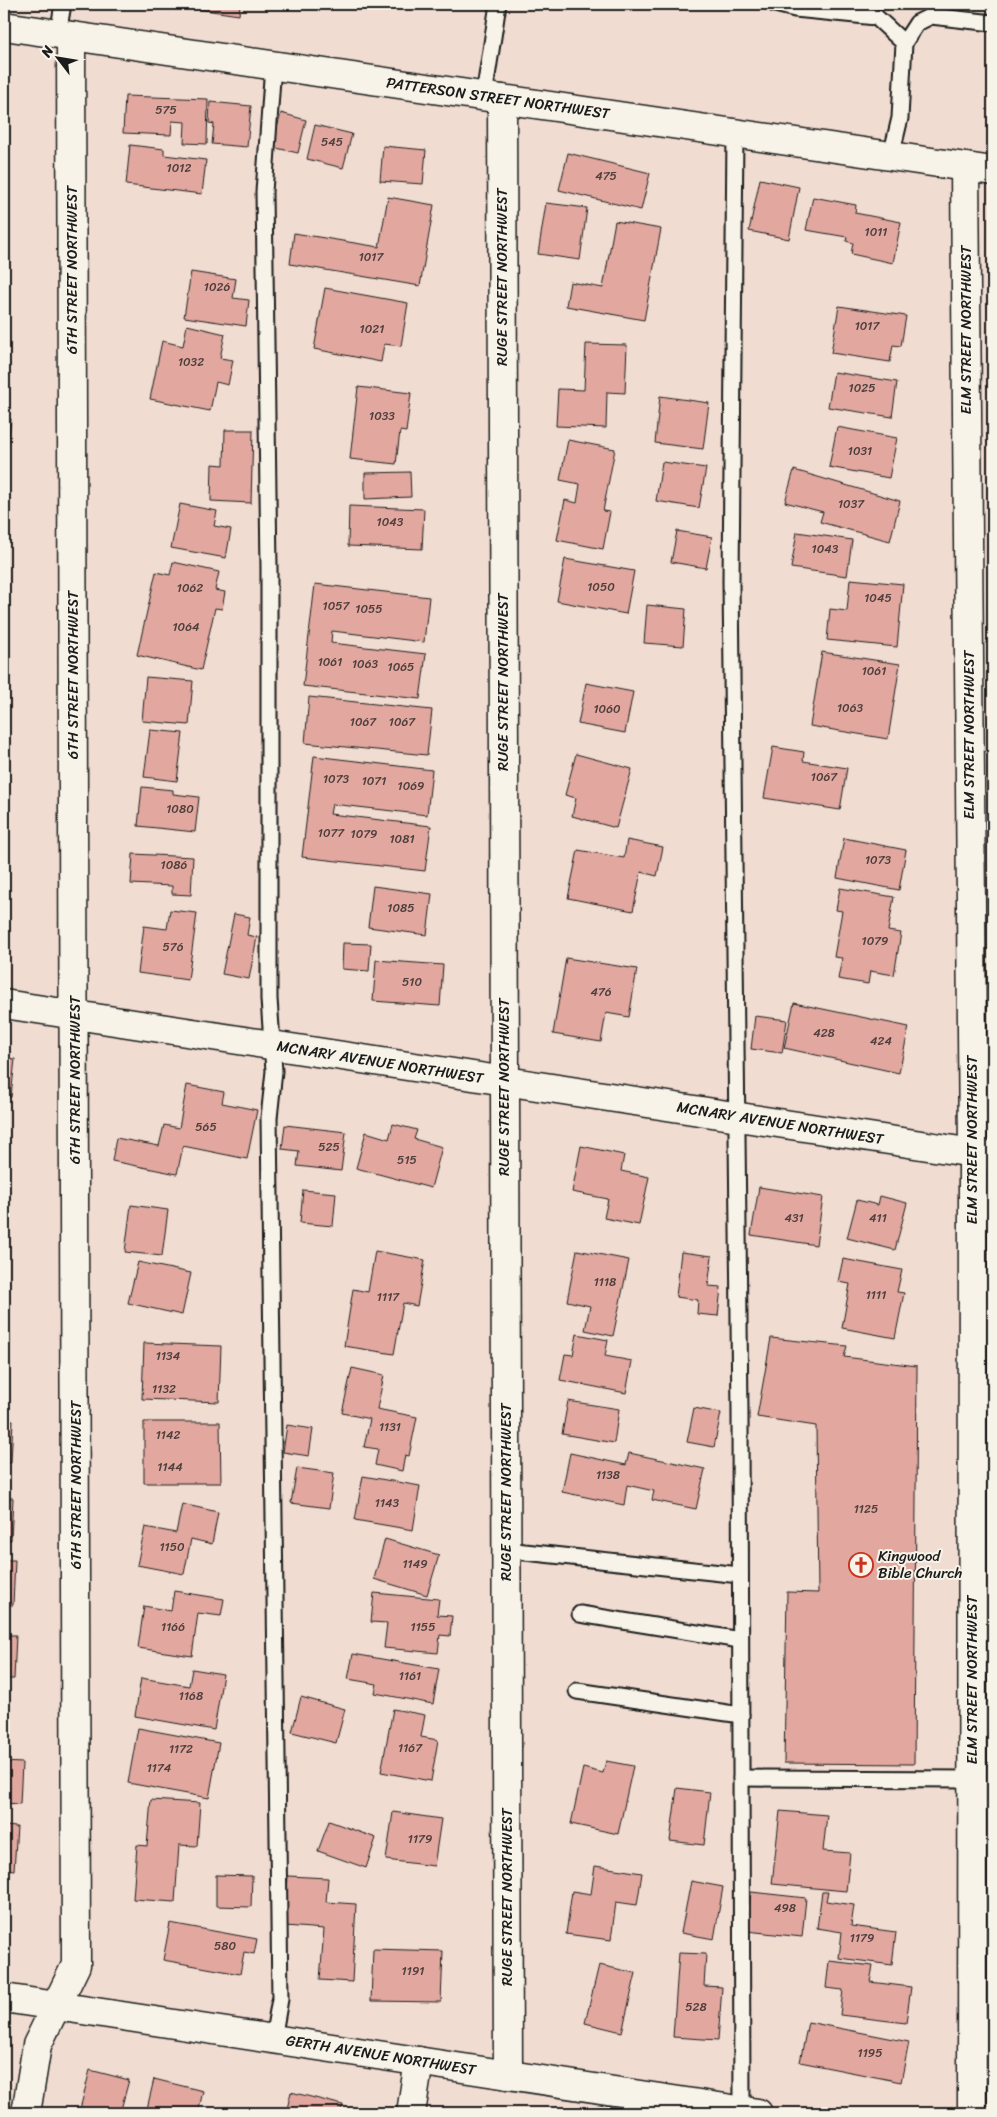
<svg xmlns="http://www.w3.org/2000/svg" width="997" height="2117" font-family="Sriracha,sans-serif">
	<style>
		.building { fill: #e2a89f; stroke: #1c1c1c }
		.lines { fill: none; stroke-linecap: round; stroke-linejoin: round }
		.service-casing { stroke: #1c1c1c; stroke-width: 19 }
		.minor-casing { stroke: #1c1c1c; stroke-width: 31 }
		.service { stroke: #f7f3e8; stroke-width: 15 }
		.minor { stroke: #f7f3e8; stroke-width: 28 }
		.labels { text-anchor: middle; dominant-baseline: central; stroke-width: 4; stroke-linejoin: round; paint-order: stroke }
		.number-label { font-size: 12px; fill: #4e3f3d }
		.street-label { font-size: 15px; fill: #1c1c1c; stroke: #f7f3e8 }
		.poi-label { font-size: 15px; fill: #1c1c1c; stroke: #f7f3e8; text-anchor: start }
	</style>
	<rect width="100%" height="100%" fill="#f1dcd2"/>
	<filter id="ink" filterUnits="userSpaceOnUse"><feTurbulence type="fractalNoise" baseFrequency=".02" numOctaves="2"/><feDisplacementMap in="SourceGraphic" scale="10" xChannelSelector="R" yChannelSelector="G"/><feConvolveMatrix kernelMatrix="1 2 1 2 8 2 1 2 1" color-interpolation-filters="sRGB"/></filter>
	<g filter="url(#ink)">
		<g class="building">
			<path d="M163,4h77l-1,11z"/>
			<path d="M4,72h3l-3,32z"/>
			<path d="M125,96l83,3 -1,45 -23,-1 1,-21 -13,-1 -1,14 -48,-2z"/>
			<path d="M210,102l41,4 -4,41 -35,-3 2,-20 -5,-1z"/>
			<path d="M281,113l25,7 -8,33 -26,-6z"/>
			<path d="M315,125l37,9 -9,34 -36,-9z"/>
			<path d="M130,145l34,4v6l42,5 -4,34 -76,-9z"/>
			<path d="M383,146l43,4 -3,34 -43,-3z"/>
			<path d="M568,153l82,20 -9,37 -82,-20z"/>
			<path d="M760,179l39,8 -10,52 -40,-8z"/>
			<path d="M388,197l46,8 -14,81 -130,-22 4,-31 85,14z"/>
			<path d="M813,197l43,8 -1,8 46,9 -8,41 -42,-9 2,-11 -7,-2 1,-4 -41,-7z"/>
			<path d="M546,203l41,5 -7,52 -42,-6z"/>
			<path d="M615,221l46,8 -17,91 -78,-14 4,-24 33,6z"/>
			<path d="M191,272l45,7 -3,19 16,2 -3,26 -62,-9z"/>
			<path d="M325,288l83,15 -7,43 -17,-2 -3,18 -67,-13z"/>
			<path d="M839,306l67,10 -5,30 -8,-1 -3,17 -59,-9z"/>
			<path d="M187,325l38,9 -5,24 13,2 -5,25 -12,-3 -6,29 -60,-12 12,-58 21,5z"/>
			<path d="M586,344l41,1 -2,48 -18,-1 -1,36 -50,-2 2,-37 26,1z"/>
			<path d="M834,372l63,10 -5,35 -64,-10z"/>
			<path d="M358,387l53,6 -5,39 -6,-1 -4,33 -46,-5z"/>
			<path d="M660,396l49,7 -6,46 -48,-6z"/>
			<path d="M4,419h7l-5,43h-2z"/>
			<path d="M837,427l60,11 -8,40 -60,-11z"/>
			<path d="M225,430h28l-2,73 -40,-2 1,-37 12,1z"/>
			<path d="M568,440l47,9 -12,62 7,1 -7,37 -46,-9 8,-40 12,3 3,-19 -20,-4z"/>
			<path d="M662,462l44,6 -7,40 -43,-7z"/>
			<path d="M794,470l106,31 -10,40 -70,-19 3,-10 -38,-10z"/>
			<path d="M410,472l1,25 -46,2v-26z"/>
			<path d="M180,504l37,7 -3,15 17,3 -5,29 -55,-10z"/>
			<path d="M349,506l75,3 -2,40 -74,-3z"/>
			<path d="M677,531l35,6 -6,31 -35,-6z"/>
			<path d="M797,532l55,8 -5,36 -56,-8z"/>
			<path d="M565,559l69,12 -8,43 -69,-13z"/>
			<path d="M173,562l46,10 -4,18 10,2 -3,17 -7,-1 -14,62 -64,-15 19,-83 14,3z"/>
			<path d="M850,579l53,5 -6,63 -70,-7 3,-31 17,2z"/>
			<path d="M315,584l114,13 -5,45 -92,-11 -1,12 95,11 -6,45 -117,-13z"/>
			<path d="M647,605l39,4 -3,37 -39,-3z"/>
			<path d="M822,652l78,12 -12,75 -78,-13z"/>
			<path d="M4,653l5,1 -3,31h-2z"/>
			<path d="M146,677l47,4 -4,44 -47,-4z"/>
			<path d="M586,683l47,9 -8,41 -47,-9z"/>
			<path d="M309,697l123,13 -5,45 -122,-12z"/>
			<path d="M4,711h2l-1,30h-1z"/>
			<path d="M150,730l33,3 -6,48 -33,-4z"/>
			<path d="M773,747l31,5 -1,9 44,7 -7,42 -76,-12z"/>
			<path d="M576,754l56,15 -16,59 -44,-12 4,-18 -11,-3z"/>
			<path d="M314,756l118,14 -5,45 -95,-11 -2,10 101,12 -6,45 -123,-14z"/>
			<path d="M142,787l31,3v4l26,3 -4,35 -57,-6z"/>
			<path d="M844,838l62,12 -7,40 -62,-12z"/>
			<path d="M627,840l36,7 -6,29 -16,-4 -8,39 -65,-13 10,-48 46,8z"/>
			<path d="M133,854l60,3 -2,38 -19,-1v-8l-41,-2z"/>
			<path d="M373,886l59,8 -5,41 -59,-8z"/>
			<path d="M840,888l54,9 -6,34 13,2 -7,42 -24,-4 -2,13 -30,-5 4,-21 -8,-1 8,-46 -6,-1z"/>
			<path d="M170,910l27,3 -9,67 -50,-7 6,-47 23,3z"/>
			<path d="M234,914l16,3 -3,18 10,2 -8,42 -27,-5z"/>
			<path d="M343,943l28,1 -2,27 -27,-2z"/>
			<path d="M566,958l71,11 -8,48 -23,-4 -5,29 -48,-8z"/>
			<path d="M376,960l67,5 -3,41 -67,-5z"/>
			<path d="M794,1003l115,24 -10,46 -115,-25z"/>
			<path d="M755,1016l32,4 -5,33 -31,-4z"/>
			<path d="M4,1058l11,1 -4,38h-7z"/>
			<path d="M187,1085l37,7 -2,11 35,7 -10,49 -64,-13 -6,28 -65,-13 4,-23 43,8 5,-21 15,3z"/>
			<path d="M393,1124l24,6 -3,9 28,8 -11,41 -75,-20 10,-36 23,7z"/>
			<path d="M285,1125l61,7 -5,39 -44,-5 2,-15 -17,-2z"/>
			<path d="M581,1146l43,9 -3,16 28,6 -10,48 -35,-7 4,-19 -36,-7z"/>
			<path d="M759,1187l64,10 -7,48 -65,-10z"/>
			<path d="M303,1190l33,3 -3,33 -33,-3z"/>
			<path d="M880,1196l27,7 -12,47 -48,-12 10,-38 21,5z"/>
			<path d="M131,1205l37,5 -6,46 -37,-4z"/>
			<path d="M577,1250l52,10 -16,76 -28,-6 5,-24 -23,-5z"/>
			<path d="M375,1251l50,9 -8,46 -14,-3 -9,51 -50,-8 9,-57 15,3z"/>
			<path d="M681,1252l31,4 -4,30 13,1 -3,29 -21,-2 1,-14 -22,-3z"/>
			<path d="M843,1259l59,11 -5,22 7,1 -9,45 -53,-10 8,-44 -12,-2z"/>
			<path d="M138,1262l53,11 -9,42 -54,-12z"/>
			<rect x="4" y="1309" width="5" height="42"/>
			<path d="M577,1334l31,6 -3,16 27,5 -6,32 -66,-13 5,-26 8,1z"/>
			<path d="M771,1338l76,8 -3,11 73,9 -3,398 -130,-1 3,-171 31,1 -2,-167 -59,-9z"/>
			<path d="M144,1343l77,3 -2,56 -77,-3z"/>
			<path d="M352,1368l32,7 -7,34 40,8 -8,39 -4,-1 -3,16 -27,-6 3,-16 -14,-2 6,-28 -28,-6z"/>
			<path d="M568,1401l51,8 -5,34 -52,-9z"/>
			<path d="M694,1408l27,5 -7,34 -27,-5z"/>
			<path d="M4,1420h9l-2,43h-7z"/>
			<path d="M144,1422h76l1,61h-77z"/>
			<path d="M287,1425l26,4 -4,27 -26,-4z"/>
			<path d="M570,1453l56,12 3,-12 76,16 -9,40 -44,-9 2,-9 -27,-6 -3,20 -62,-13z"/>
			<path d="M297,1468l37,5 -5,35 -38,-5z"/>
			<path d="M363,1476l57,10 -7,44 -58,-10z"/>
			<path d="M4,1498h9l-2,42h-7z"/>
			<path d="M182,1504l36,8 -6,32 -21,-5 -7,35 -47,-9 8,-38 31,6z"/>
			<path d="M385,1539l54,16 -12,40 -53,-16z"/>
			<path d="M4,1560h11l-2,45h-9z"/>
			<path d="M174,1591l50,8 -3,17 -23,-3 -6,43 -54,-8 6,-42 27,5z"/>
			<path d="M374,1593l65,6 -2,16 15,1 -2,20 -10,-1 -2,18 -54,-5 3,-25 -16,-1z"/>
			<path d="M4,1635h12l-2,44h-10z"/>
			<path d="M353,1654l86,15 -6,35 -58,-11 2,-9 -29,-5z"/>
			<path d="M192,1669l31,5 -9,56 -79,-14 6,-38 48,8z"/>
			<path d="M301,1697l44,12 -9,34 -44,-11z"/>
			<path d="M393,1709l32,6 -4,22 17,3 -7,41 -50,-9z"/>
			<path d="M138,1728l81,15 -10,55 -81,-15z"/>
			<path d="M606,1761l27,5 -15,68 -47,-10 12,-56 20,5z"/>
			<path d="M4,1762l18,1 -2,41 -16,-1z"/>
			<path d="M677,1788l33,4 -6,53 -34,-4z"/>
			<path d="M151,1800l49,3 -3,43 -18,-1 -4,57 -42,-3 4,-54 10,1z"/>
			<path d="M780,1811l47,4 -4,36 27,2 -4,38 -74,-7z"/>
			<path d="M393,1812l48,7 -7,47 -48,-6z"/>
			<path d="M329,1821l47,17 -10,30 -48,-17z"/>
			<path d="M4,1826l13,1 -3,43 -10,-1z"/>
			<path d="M595,1866l47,7 -5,32 -21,-3 -5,38 -45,-6 6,-43 19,3z"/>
			<path d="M216,1875l36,1 -1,31 -35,-1z"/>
			<path d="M288,1876l40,2 -2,24 30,2 -4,78 -32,-2 4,-51 -39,-3z"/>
			<path d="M691,1881l32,6 -9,52 -33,-6z"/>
			<path d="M4,1882l5,1 -5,32z"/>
			<path d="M751,1892l55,6 -4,39 -55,-6z"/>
			<path d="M822,1892h6l-2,9 28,4 -3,21 45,6 -4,33 -53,-7 3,-26 -25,-4z"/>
			<path d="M170,1923l87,16 -3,15 -10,-2 -4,22 -77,-14z"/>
			<path d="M373,1949l70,2 -2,51 -70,-1z"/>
			<path d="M679,1953l27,1 -2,32 18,1 -4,53 -45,-3z"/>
			<path d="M829,1961l44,5 -3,16 41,5 -5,36 -66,-8 3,-25 -17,-2z"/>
			<path d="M599,1965l37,8 -14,59 -37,-9z"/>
			<path d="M808,2022l101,20 -8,40 -101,-20z"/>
			<path d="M90,2070l39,10 -9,33h-41z"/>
			<path d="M154,2079l49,12 -5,22h-52z"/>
			<path d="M291,2092l52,13 -3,8h-54z"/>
		</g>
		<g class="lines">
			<defs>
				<g id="service">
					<path d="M775,4l20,5 81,8 28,26 -4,75 -9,38"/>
					<path d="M58,34l5,-30"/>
					<path d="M904,43l13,-20 14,-7 62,7"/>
					<path d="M273,65l-9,127 5,377v430l5,72 -5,47 11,881 -7,40"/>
					<path d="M484,96l14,-92"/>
					<path d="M735,133l-4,448 9,832 2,698"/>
					<path d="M506,1550l234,25"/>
					<path d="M580,1614l160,26"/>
					<path d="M577,1691l164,24"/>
					<path d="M741,1778l231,1"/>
				</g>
				<g id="minor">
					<path d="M4,26l989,145"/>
					<path d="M502,99l6,1976"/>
					<path d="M965,167l8,986 -1,960"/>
					<path d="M4,1004l989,152"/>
					<path d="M4,1998l754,115"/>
					<path d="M26,2113l11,-68 39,-80 -5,-1929"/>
					<path d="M411,2113l8,-52"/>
				</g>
			</defs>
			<use href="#service" class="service-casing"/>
			<use href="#minor" class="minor-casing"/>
			<use href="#service" class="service"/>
			<use href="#minor" class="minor"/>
		</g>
	</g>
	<defs>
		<symbol id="church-ring" viewBox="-11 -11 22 22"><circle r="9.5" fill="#f7f3e8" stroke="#c8321e" stroke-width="1.5"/><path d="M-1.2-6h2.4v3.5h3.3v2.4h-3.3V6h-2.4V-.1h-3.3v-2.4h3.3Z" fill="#c8321e"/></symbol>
	</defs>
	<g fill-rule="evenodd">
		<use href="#church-ring" x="847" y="1551" width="28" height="28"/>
	</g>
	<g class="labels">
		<g class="number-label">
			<text x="166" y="110">575</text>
			<text x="332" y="142">545</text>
			<text x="179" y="168">1012</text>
			<text x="606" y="176">475</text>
			<text x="876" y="232">1011</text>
			<text x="371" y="257">1017</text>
			<text x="217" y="287">1026</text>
			<text x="867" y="326">1017</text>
			<text x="372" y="329">1021</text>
			<text x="191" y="362">1032</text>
			<text x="862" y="388">1025</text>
			<text x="382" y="416">1033</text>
			<text x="860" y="451">1031</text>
			<text x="851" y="504">1037</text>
			<text x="390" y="522">1043</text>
			<text x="825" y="549">1043</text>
			<text x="601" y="587">1050</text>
			<text x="190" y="588">1062</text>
			<text x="878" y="598">1045</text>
			<text x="336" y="606">1057</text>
			<text x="369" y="609">1055</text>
			<text x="186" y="627">1064</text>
			<text x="330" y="662">1061</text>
			<text x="365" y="664">1063</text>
			<text x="401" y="667">1065</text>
			<text x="874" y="671">1061</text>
			<text x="850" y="708">1063</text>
			<text x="607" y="709">1060</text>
			<text x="363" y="722">1067</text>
			<text x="402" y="722">1067</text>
			<text x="824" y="777">1067</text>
			<text x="336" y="779">1073</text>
			<text x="374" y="781">1071</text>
			<text x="411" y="786">1069</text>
			<text x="180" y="809">1080</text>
			<text x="331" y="833">1077</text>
			<text x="364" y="834">1079</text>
			<text x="402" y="839">1081</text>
			<text x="878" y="860">1073</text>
			<text x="174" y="865">1086</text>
			<text x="401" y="908">1085</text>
			<text x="875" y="941">1079</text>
			<text x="173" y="947">576</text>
			<text x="412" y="982">510</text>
			<text x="601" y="992">476</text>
			<text x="824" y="1033">428</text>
			<text x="881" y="1041">424</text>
			<text x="206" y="1127">565</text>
			<text x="329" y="1147">525</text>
			<text x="407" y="1160">515</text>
			<text x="794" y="1218">431</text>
			<text x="878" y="1218">411</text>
			<text x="605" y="1282">1118</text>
			<text x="876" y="1295">1111</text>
			<text x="388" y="1297">1117</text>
			<text x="168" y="1356">1134</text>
			<text x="164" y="1389">1132</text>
			<text x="390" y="1427">1131</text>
			<text x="168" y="1435">1142</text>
			<text x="170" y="1467">1144</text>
			<text x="608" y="1475">1138</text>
			<text x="387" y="1503">1143</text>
			<text x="866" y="1509">1125</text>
			<text x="172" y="1547">1150</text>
			<text x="415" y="1564">1149</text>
			<text x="173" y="1627">1166</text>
			<text x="423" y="1627">1155</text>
			<text x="410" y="1676">1161</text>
			<text x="191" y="1696">1168</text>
			<text x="410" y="1748">1167</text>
			<text x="181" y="1749">1172</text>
			<text x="159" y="1768">1174</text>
			<text x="420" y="1839">1179</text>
			<text x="785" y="1908">498</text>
			<text x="862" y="1938">1179</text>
			<text x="225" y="1946">580</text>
			<text x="413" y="1971">1191</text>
			<text x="696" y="2007">528</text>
			<text x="870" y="2053">1195</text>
		</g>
		<g class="street-label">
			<text transform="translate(498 98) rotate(8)">PATTERSON STREET NORTHWEST</text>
			<text transform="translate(72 270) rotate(-90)">6TH STREET NORTHWEST</text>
			<text transform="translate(502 277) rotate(-90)">RUGE STREET NORTHWEST</text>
			<text transform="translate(966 330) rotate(-90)">ELM STREET NORTHWEST</text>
			<text transform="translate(73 675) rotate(-90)">6TH STREET NORTHWEST</text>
			<text transform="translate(503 682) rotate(-90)">RUGE STREET NORTHWEST</text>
			<text transform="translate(969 735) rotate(-90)">ELM STREET NORTHWEST</text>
			<text transform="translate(380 1062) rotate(9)">MCNARY AVENUE NORTHWEST</text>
			<text transform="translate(75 1080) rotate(-90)">6TH STREET NORTHWEST</text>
			<text transform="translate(504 1087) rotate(-90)">RUGE STREET NORTHWEST</text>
			<text transform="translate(780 1123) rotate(9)">MCNARY AVENUE NORTHWEST</text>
			<text transform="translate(972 1140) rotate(-90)">ELM STREET NORTHWEST</text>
			<text transform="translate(76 1485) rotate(-90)">6TH STREET NORTHWEST</text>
			<text transform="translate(506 1492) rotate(-90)">RUGE STREET NORTHWEST</text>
			<text transform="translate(972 1680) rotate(-90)">ELM STREET NORTHWEST</text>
			<text transform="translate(507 1897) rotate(-90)">RUGE STREET NORTHWEST</text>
			<text transform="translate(381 2055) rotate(9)">GERTH AVENUE NORTHWEST</text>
		</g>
		<g class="poi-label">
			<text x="878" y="1556">Kingwood<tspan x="878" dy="17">Bible Church</tspan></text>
		</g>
	</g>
	<rect width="997" height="2117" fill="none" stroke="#f7f3e8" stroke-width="20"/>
	<rect x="10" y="10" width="977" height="2097" fill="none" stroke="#1c1c1c" stroke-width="2" filter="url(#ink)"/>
	<g transform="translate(58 58) rotate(301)" stroke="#f7f3e8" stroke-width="4" paint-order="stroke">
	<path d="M0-4L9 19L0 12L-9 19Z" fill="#1c1c1c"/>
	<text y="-8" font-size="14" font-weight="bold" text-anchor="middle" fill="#1c1c1c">N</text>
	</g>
</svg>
